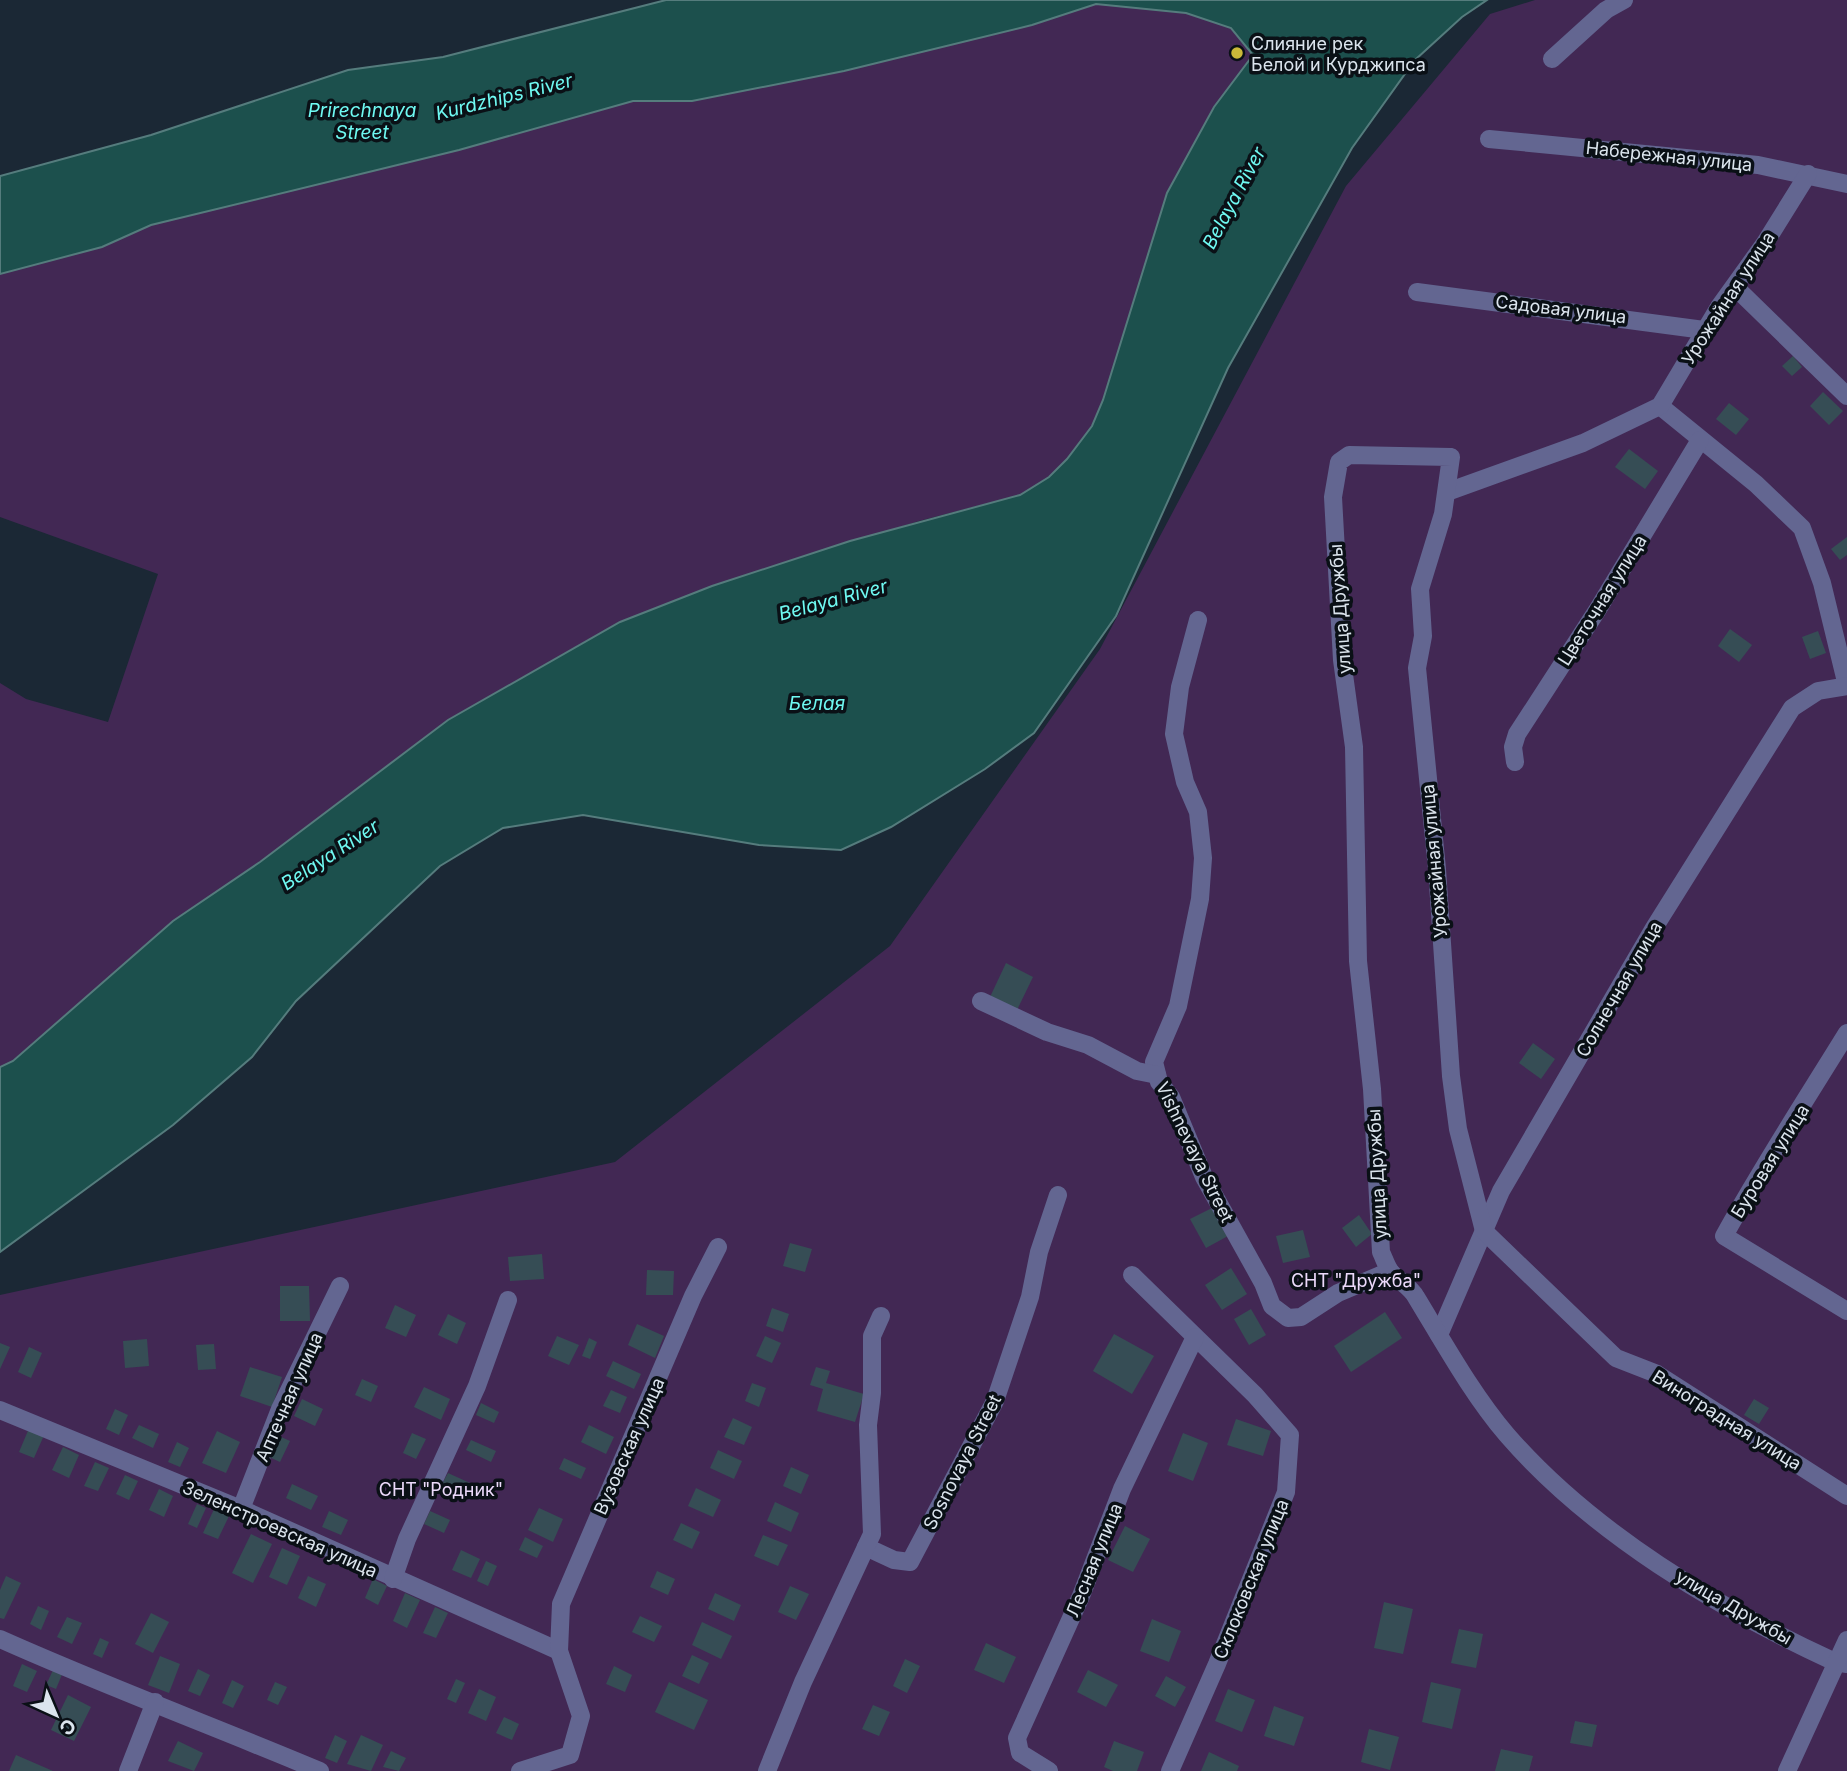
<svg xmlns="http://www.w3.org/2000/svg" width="1847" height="1771" font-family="Inter,sans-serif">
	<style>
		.green { fill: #422854 }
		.water { fill: #1c504d; stroke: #557c7d; stroke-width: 2 }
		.building { fill: #364d55 }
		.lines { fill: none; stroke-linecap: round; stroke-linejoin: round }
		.minor { stroke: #636691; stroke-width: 18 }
		.poi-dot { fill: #cbb939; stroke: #0a1016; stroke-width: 2.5 }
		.labels { text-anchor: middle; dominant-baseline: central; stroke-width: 7; stroke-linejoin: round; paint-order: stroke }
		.poi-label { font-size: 18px; fill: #dbe4ed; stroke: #0a1016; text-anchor: start }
		.street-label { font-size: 18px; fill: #dbe4ed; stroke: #0a1016 }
		.park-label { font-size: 18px; fill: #ecdafb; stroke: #0a1016 }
		.water-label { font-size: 19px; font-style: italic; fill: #6ff9f2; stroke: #0a1016 }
	</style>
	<rect width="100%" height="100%" fill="#1b2835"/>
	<g class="green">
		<path d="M1535,0h312v1771h-1847v-476l615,-133 275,-216 210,-297 246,-463 144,-172z"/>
		<path d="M1096,4l89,9 46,15 22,27 -39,52 -47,86 -64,207 -11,26 -25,33 -18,18 -29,18 -101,26 -207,65 -93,36 -171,98 -188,142 -87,59 -161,140 -12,6v-384l26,16 82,23 50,-148 -158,-57v-243l102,-27 49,-22 308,-75 174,-49h59l152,-30 188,-46z"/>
	</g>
	<path class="water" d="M666,0h821l-25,17 -47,43 -63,88 -124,220 -112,248 -82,117 -49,36 -94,58 -50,23 -82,-5 -176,-30 -80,13 -63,38 -144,135 -44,56 -79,68 -173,127v-185l13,-6 160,-140 87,-59 188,-142 172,-98 92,-36 138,-45 170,-46 29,-18 18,-18 25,-33 11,-26 64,-207 47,-86 39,-52 -22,-27 -45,-15 -90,-9 -64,21 -188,46 -152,30h-59l-174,49 -308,75 -49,22 -102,27v-98l151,-41 197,-65 95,-13z"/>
	<g class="building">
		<path d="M1793,356l9,11 -10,9 -10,-10z"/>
		<path d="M1823,392l20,19 -14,14 -19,-19z"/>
		<path d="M1729,403l20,16 -13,16 -20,-16z"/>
		<path d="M1629,449l29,22 -13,18 -30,-22z"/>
		<path d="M1847,537v18l-7,5 -9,-11z"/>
		<path d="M1730,629l22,16 -13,17 -21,-16z"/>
		<path d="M1818,631l8,22 -16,6 -8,-22z"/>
		<path d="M1006,963l27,14 -16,33 -27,-13z"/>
		<path d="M1533,1043l22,16 -14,20 -22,-16z"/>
		<path d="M1212,1208l16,28 -22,12 -16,-29z"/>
		<path d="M1359,1215l13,19 -16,13 -14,-19z"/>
		<path d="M1303,1230l7,27 -27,6 -7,-27z"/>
		<path d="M790,1243l22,6 -7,23 -22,-6z"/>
		<path d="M542,1254l2,25 -34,2 -2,-24z"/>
		<path d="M1231,1268l16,26 -25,16 -17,-25z"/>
		<path d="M647,1270l27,1 -1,24h-27z"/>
		<path d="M280,1286h29l1,35h-30z"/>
		<path d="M395,1305l21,10 -10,22 -21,-9z"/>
		<path d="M772,1308l17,6 -6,18 -17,-6z"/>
		<path d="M1251,1309l15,26 -17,10 -15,-26z"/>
		<path d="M1385,1312l17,26 -51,34 -17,-26z"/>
		<path d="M448,1314l18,9 -9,21 -19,-9z"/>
		<path d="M637,1324l27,12 -9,22 -27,-13z"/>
		<path d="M1114,1334l40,22 -22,38 -39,-23z"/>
		<path d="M557,1336l22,9 -10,20 -21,-9z"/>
		<path d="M765,1336l16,7 -9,20 -16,-7z"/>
		<path d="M589,1338l8,4 -7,17 -8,-3z"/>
		<path d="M147,1339l2,27 -24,2 -2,-27z"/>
		<path d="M0,1343l10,4 -10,22z"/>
		<path d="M214,1344l2,25 -18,1 -2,-25z"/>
		<path d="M29,1347l13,6 -11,25 -13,-6z"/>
		<path d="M613,1361l28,13 -7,15 -28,-13z"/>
		<path d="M250,1367l32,10 -10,30 -32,-11z"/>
		<path d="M816,1367l14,4 -4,12 38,11 -9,28 -38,-11 6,-22 -13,-4z"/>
		<path d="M362,1379l16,7 -7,16 -16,-7z"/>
		<path d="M752,1383l14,5 -7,19 -14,-6z"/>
		<path d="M424,1387l26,12 -9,21 -27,-13z"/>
		<path d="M611,1390l16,7 -7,16 -17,-7z"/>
		<path d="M302,1399l21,10 -8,17 -21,-10z"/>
		<path d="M1754,1399l15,9 -10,16 -15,-9z"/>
		<path d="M481,1403l18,9 -5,11 -18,-8z"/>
		<path d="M115,1409l13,6 -9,20 -13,-6z"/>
		<path d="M733,1418l19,9 -8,18 -20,-8z"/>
		<path d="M1236,1419l35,12 -8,25 -36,-11z"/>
		<path d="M139,1425l20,9 -6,14 -21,-10z"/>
		<path d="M589,1425l25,12 -8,17 -25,-12z"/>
		<path d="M30,1426l15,7 -11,25 -15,-6z"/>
		<path d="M217,1431l23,11 -14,31 -24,-10z"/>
		<path d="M412,1433l14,6 -10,20 -13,-6z"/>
		<path d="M1183,1433l25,10 -15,38 -25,-10z"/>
		<path d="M279,1436l11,5 -10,21 -11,-5z"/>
		<path d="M471,1440l25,11 -5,11 -25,-12z"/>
		<path d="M177,1442l12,6 -9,19 -12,-5z"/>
		<path d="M63,1447l16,8 -10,23 -17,-8z"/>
		<path d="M718,1450l24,11 -8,18 -24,-11z"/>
		<path d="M564,1458l22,10 -5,11 -22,-10z"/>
		<path d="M95,1462l14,6 -11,23 -14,-5z"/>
		<path d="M791,1467l18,8 -8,19 -18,-8z"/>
		<path d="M448,1473l22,10 -6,11 -22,-10z"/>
		<path d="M125,1475l13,6 -9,19 -13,-6z"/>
		<path d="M292,1484l26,12 -7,14 -25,-12z"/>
		<path d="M696,1488l25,12 -8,17 -25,-11z"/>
		<path d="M159,1489l14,7 -9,21 -15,-7z"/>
		<path d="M775,1502l24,11 -8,19 -24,-11z"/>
		<path d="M197,1504l9,4 -9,20 -9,-4z"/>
		<path d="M215,1507l15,7 -12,25 -15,-6z"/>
		<path d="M539,1508l24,11 -10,23 -25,-12z"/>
		<path d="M329,1511l19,9 -7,15 -19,-8z"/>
		<path d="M430,1511l20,9 -6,13 -20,-9z"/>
		<path d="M681,1523l19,9 -8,17 -19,-9z"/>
		<path d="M1125,1526l25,13 -17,33 -25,-12z"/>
		<path d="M251,1534l21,10 -19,39 -21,-10z"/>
		<path d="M763,1535l25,10 -10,21 -24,-10z"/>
		<path d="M525,1537l18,9 -6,12 -18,-8z"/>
		<path d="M282,1548l18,8 -13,29 -18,-8z"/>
		<path d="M461,1550l19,9 -9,19 -19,-8z"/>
		<path d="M486,1561l11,5 -9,20 -11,-5z"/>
		<path d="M657,1571l18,8 -7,16 -18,-8z"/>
		<path d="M6,1576l15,7 -17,36 -4,-1v-28z"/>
		<path d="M308,1576l18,8 -10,23 -18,-9z"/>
		<path d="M373,1579l14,7 -9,19 -13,-7z"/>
		<path d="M790,1586l19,8 -13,26 -18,-8z"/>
		<path d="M405,1593l15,7 -13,28 -14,-7z"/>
		<path d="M715,1593l26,12 -7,16 -26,-12z"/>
		<path d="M1384,1602l29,7 -10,45 -29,-6z"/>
		<path d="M38,1606l11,5 -8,19 -11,-6z"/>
		<path d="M435,1607l13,6 -12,25 -13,-5z"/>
		<path d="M151,1613l18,9 -16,31 -18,-9z"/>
		<path d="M640,1616l22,10 -8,16 -22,-10z"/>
		<path d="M67,1617l15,6 -10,21 -15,-7z"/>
		<path d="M1152,1619l29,12 -12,31 -29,-11z"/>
		<path d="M702,1622l30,14 -11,23 -29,-14z"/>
		<path d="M1459,1629l24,5 -7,34 -25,-5z"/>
		<path d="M100,1638l9,4 -7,16 -9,-4z"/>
		<path d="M986,1643l30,14 -12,26 -30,-13z"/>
		<path d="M692,1655l17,8 -10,21 -17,-8z"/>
		<path d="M160,1656l20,8 -11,29 -21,-8z"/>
		<path d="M905,1659l15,7 -13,27 -14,-7z"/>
		<path d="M22,1664l15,7 -10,21 -14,-6z"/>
		<path d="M614,1666l18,9 -7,17 -19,-8z"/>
		<path d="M54,1668l9,4 -7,17 -10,-4z"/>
		<path d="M198,1669l12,6 -10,21 -12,-5z"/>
		<path d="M1088,1670l30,15 -12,22 -29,-15z"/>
		<path d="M1166,1676l20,11 -11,20 -20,-11z"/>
		<path d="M456,1679l9,4 -9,20 -9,-4z"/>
		<path d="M232,1680l12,6 -11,22 -11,-5z"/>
		<path d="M275,1682l12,5 -9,18 -11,-5z"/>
		<path d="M669,1682l39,18 -14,30 -39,-18z"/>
		<path d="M1431,1682l30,7 -9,40 -30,-7z"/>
		<path d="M479,1689l17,8 -10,24 -18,-8z"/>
		<path d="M1228,1689l27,11 -13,32 -27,-11z"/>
		<path d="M68,1695l23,12 -17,34 -23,-11z"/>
		<path d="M873,1705l17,7 -11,24 -17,-7z"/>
		<path d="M1274,1706l30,11 -10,29 -30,-10z"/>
		<path d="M504,1717l15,7 -7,16 -16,-7z"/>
		<path d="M1575,1721l22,4 -5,22 -22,-4z"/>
		<path d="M1369,1729l30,8 -9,33 -29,-8z"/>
		<path d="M335,1735l12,6 -10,22 -12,-5z"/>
		<path d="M361,1735l22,10 -12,26 -24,-7z"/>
		<path d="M178,1741l25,12 -9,18 -26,-10z"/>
		<path d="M1114,1741l30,11 -7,19h-24l-9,-4z"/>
		<path d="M1501,1749l32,7 -4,15h-34z"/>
		<path d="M391,1751l15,7 -7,13 -16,-4z"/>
		<path d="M1209,1752l30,14 -2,5h-36z"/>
		<path d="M16,1755l37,16h-44z"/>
	</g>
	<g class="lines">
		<g class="minor">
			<path d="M1552,59l54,-49 18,-10"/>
			<path d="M1489,139l269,26 89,19"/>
			<path d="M1735,287l112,109"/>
			<path d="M1417,292l287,38"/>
			<path d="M1660,406l96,78 46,44 20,55 25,103"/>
			<path d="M1447,492l136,-49 77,-37 59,-99 46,-64 43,-69"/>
			<path d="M1198,620l-18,67 -6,47 11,48 13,30 5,46 -3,41 -22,107 -24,56 5,20 12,15 33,80 59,106 9,23 16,12 13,-1 37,-24 52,-22"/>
			<path d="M1515,762l-2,-15 4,-13 81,-125 102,-169"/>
			<path d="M981,1001l66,31 41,13 49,26 20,4"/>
			<path d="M1847,1033c-42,68 -85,134 -123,203l123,75"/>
			<path d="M1132,1275l123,120 35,40 -4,57 -69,172 -47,107"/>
			<path d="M1439,1335l62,-144 153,-263 138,-220 26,-17 29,-5"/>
			<path d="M0,1410l241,99 318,142"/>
			<path d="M1847,1496l-190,-122 -41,-16 -132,-127 -26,-102 -7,-53 -14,-207 -20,-201 6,-32 -3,-47 23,-75 8,-57 -102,-2 -10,7 -6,35 9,163 12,87 4,214 14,128 9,163c3,6 5,13 9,19 8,10 20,15 26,26 28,46 56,97 91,138 84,97 212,174 328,227l12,2"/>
			<path d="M241,1509l39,-100 60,-123"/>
			<path d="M866,1547l28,13 16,2 85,-161 35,-104 9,-45 19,-57"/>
			<path d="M393,1579l14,-40 70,-153 31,-86"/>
			<path d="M0,1639c105,47 213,87 320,132"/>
			<path d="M128,1771l27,-69"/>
			<path d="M520,1771l50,-16 11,-39 -22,-65 2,-47 132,-308 25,-49"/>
			<path d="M767,1771l36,-89 69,-148 -4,-109 4,-32v-57l9,-20"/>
			<path d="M1049,1771l-29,-18 -3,-15 64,-142 41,-107 73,-152"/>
			<path d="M1787,1771l60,-131"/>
		</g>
	</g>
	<circle class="poi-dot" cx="1237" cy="53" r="7"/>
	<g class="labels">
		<g class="poi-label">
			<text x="1251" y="43">Слияние рек<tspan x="1251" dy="21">Белой и Курджипса</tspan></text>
		</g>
		<g class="street-label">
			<text transform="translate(1669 156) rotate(6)">Набережная улица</text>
			<text transform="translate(1728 298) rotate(-57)">Урожайная улица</text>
			<text transform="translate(1561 309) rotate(7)">Садовая улица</text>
			<text transform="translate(1602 600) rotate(-58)">Цветочная улица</text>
			<text transform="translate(1340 609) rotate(-94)">улица Дружбы</text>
			<text transform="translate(1434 861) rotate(-95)">Урожайная улица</text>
			<text transform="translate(1619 989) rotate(-60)">Солнечная улица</text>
			<text transform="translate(1195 1152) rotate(64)">Vishnevaya Street</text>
			<text transform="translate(1770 1161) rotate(-58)">Буровая улица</text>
			<text transform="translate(1377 1174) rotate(-93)">улица Дружбы</text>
			<text transform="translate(289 1397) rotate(-66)">Аптечная улица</text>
			<text transform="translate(1727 1420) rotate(32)">Виноградная улица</text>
			<text transform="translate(629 1446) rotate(-66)">Вузовская улица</text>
			<text transform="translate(962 1462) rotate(-63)">Sosnovaya Street</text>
			<text transform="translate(280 1529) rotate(24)">Зеленстроевская улица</text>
			<text transform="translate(1094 1560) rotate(-68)">Лесная улица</text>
			<text transform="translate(1251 1579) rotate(-68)">Склоковская улица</text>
			<text transform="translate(1734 1607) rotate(30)">улица Дружбы</text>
		</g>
		<g class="park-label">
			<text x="1356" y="1280">СНТ "Дружба"</text>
			<text x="441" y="1489">СНТ "Родник"</text>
		</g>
		<g class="water-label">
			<text transform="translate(504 97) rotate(-14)">Kurdzhips River</text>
			<text x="362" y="110">Prirechnaya<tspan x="362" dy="22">Street</tspan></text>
			<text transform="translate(1234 198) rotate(-62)">Belaya River</text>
			<text transform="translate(833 600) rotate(-15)">Belaya River</text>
			<text x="817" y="703">Белая</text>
			<text transform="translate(330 855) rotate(-33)">Belaya River</text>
		</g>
	</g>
	<g transform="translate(56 1715) rotate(136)" stroke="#0a1016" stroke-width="5" paint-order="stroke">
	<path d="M0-5L12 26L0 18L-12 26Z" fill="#dbe4ed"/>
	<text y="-10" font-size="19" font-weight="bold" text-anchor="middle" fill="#dbe4ed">С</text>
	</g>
</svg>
